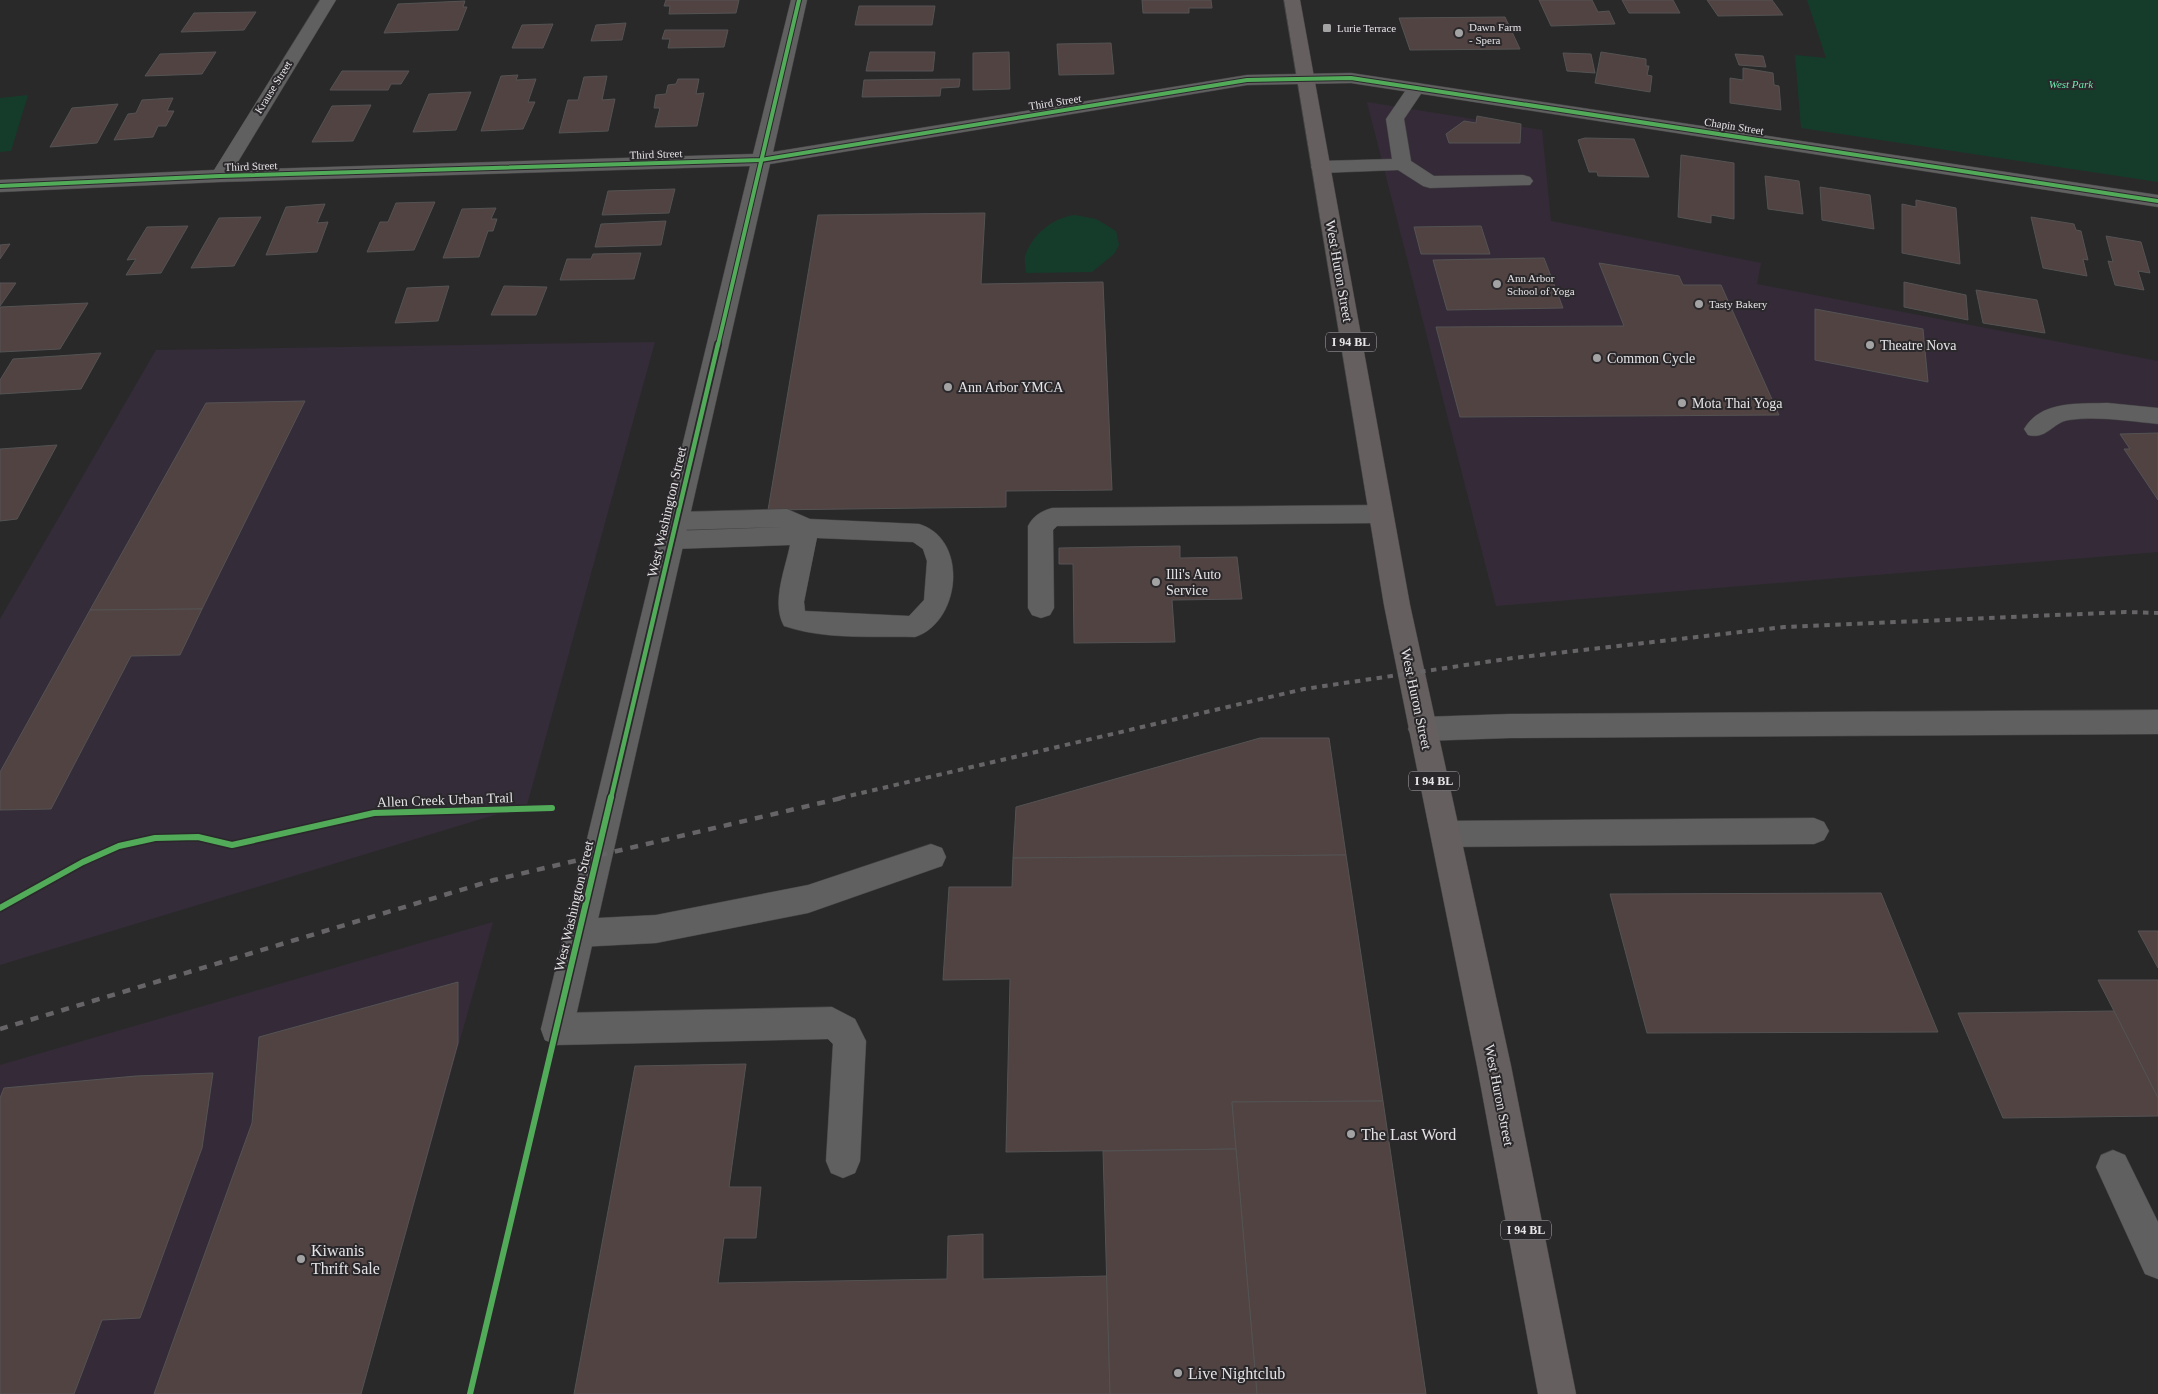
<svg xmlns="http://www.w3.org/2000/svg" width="2158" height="1394" font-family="Georgia,serif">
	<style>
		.commercial { fill: #352b38 }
		.industrial { fill: #342c39 }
		.green { fill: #153c2b }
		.building { fill: #514342; stroke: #545354 }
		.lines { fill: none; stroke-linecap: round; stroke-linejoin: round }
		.service-casing { stroke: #454445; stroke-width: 1 }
		.minor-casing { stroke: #454445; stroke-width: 1 }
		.primary-casing { stroke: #454445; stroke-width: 1 }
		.service { fill: #616061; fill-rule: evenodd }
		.minor { fill: #616061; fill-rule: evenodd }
		.primary { fill: #65605f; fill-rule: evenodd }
		.rail-far1 { stroke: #666466; stroke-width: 4; stroke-dasharray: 5.5 5.5; stroke-linecap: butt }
		.rail { stroke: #666466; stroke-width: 4.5; stroke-dasharray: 8 8; stroke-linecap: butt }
		.cycleway-far2-casing { stroke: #2a282b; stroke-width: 6 }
		.cycleway-far1-casing { stroke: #2a282b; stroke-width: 8 }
		.cycleway-casing { stroke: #2a282b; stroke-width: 9 }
		.cycleway-far2 { stroke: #51ab58; stroke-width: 4 }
		.cycleway-far1 { stroke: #51ab58; stroke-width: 4.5 }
		.cycleway { stroke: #51ab58; stroke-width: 6 }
		.poi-dot { fill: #a4a3a4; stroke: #2a282b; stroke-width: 2 }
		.labels { text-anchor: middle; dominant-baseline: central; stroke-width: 4; stroke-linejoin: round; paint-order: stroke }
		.far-poi-label { font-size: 11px; fill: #e6e4e6; stroke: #2a282b; text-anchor: start }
		.far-park-label { font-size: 11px; font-style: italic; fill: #6ce8ae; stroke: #2a282b }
		.far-street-label { font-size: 11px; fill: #e6e4e6; stroke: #2a282b }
		.shield { fill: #2a282b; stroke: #aeacae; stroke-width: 1 }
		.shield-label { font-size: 12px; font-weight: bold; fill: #e6e4e6 }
		.street-label { font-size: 14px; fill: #e6e4e6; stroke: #2a282b }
		.poi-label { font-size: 14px; fill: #e6e4e6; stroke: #2a282b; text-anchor: start }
		.near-poi-label { font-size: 16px; fill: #e6e4e6; stroke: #2a282b; text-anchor: start }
	</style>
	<rect width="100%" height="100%" fill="#2a292a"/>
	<g class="commercial">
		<path d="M1367,102l175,28 9,91 210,42 -4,21 401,77v191l-662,54z"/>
		<path d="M493,922l-132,472h-361v-329z"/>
	</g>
	<path class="industrial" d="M655,342l-128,463 -527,160v-346l156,-269z"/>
	<g class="green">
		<path d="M1807,0h351v182l-357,-54 -6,-73 31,3z"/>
		<path d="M28,95l-17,56 -11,1v-54z"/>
		<path d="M1075,215l21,4 20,12 3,14 -5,9 -22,18 -66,1c0,-5 -2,-11 -1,-16 6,-22 29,-40 50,-42z"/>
	</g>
	<g class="building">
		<path d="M666,0h73l-3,13 -67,1 1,-8h-6z"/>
		<path d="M1142,0h69l1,8h-23v5h-46z"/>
		<path d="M1539,0h53l6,12 11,-1 6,13 -64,2z"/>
		<path d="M1622,0h51l7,13h-51z"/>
		<path d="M1707,0h65l11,15 -65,1z"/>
		<path d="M465,1l-2,6h4l-9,23 -74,3 14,-29z"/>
		<path d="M859,6h76l-3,19h-77z"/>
		<path d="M256,12l-12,18 -63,2 13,-19z"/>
		<path d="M1505,17l15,32 -110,1 -11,-32z"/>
		<path d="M626,23l-4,17 -31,1 5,-16z"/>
		<path d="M553,24l-10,24h-31l10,-23z"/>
		<path d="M665,30h63l-4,17 -56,1 2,-9h-8z"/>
		<path d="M1111,43l3,31 -55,1 -2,-31z"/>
		<path d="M216,52l-14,22 -57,2 15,-22z"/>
		<path d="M870,52h65l-2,19h-67z"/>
		<path d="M1009,52l1,37 -37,1v-37z"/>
		<path d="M1601,52l45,7v7h3l-2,9 5,1 -2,16 -55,-9z"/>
		<path d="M1563,53l28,1 4,19 -28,-2z"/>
		<path d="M1735,54l28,2 3,11 -27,-2z"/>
		<path d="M1743,68l30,5 1,12 5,1 2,24 -51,-7v-25l13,2z"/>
		<path d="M342,71h67l-8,13h-10l-3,6h-58z"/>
		<path d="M518,75l-2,5 20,-1 -8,23h7l-12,27 -42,2 20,-55z"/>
		<path d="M607,76l-5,24 13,-1 -7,32 -49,2 9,-33h10l6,-23z"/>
		<path d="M678,79h21l-3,15 8,-1 -7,33 -42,1 5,-19h-6l2,-13 10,-1 2,-9 8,-1z"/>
		<path d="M960,79l-1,8 -18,1 -1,8 -78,1 2,-17z"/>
		<path d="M471,92l-15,38 -43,2 16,-38z"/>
		<path d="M173,98l-6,13h7l-8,15h-8l-5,11 -39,3 14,-26 8,-1 6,-13z"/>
		<path d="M118,104l-21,39 -47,4 22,-39z"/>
		<path d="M371,105l-18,36 -41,1 20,-36z"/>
		<path d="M1477,116l44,8 -1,19h-71l-3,-9 18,-13 12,2z"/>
		<path d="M1585,138l49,1 15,38 -51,-1 -1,-4h-8l-11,-32z"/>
		<path d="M1681,155l53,8v56l-23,-4v8l-33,-6z"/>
		<path d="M1765,176l34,5 4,33 -35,-5z"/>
		<path d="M1820,187l50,8 4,34 -52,-9z"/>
		<path d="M675,189l-6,24 -67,2 6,-24z"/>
		<path d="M1916,200l40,8 4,56 -58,-11v-49l14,3z"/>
		<path d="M435,202l-21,48 -47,2 13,-30h8l8,-19z"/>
		<path d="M325,204l-8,19 11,-1 -11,30 -51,3 20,-48z"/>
		<path d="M496,208l-5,11h6l-4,12h-5l-9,26 -36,1 19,-49z"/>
		<path d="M985,213l-4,71 122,-2 9,208 -106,1v16l-238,3 50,-295z"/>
		<path d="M261,217l-27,49 -43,2 28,-50z"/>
		<path d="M2031,217l43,7 2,6 5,1 7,29 -5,-1 4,17 -44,-8z"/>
		<path d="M666,221l-5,24 -66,2 6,-23z"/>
		<path d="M188,226l-27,47 -35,2 10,-16 -9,1 20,-33z"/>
		<path d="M1481,226l9,28h-69l-7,-27z"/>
		<path d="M2106,236l35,6 9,31 -12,-2 6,19 -29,-5 -7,-24 5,1z"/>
		<path d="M10,244l-10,15v-14z"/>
		<path d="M641,253l-7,26 -74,1 7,-21h24l2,-5z"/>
		<path d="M1544,258l19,50 -116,2 -14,-50z"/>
		<path d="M1599,263l80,13 4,9h38l58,130 -319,2 -24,-90 188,-1z"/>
		<path d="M1904,282l62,13 2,25 -64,-13z"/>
		<path d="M0,283h16l-16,23z"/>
		<path d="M449,286l-11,35 -43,2 12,-35z"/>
		<path d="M504,286l43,1 -11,28h-45z"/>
		<path d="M1976,290l61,10 8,33 -62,-10z"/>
		<path d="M88,303l-28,46 -60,3v-45z"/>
		<path d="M1815,309l108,20 5,53 -113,-22z"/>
		<path d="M101,353l-20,36 -81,5v-14l13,-21z"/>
		<path d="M305,401l-103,208 -112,1 116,-207z"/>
		<path d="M2158,433v67l-34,-51h6l-10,-15z"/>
		<path d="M57,445l-40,74 -17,2v-72z"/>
		<path d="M1180,546v12l57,-1 5,42 -70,1 3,42 -101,1 -1,-79h-14v-16z"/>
		<path d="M202,609l-22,46 -49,1 -80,153 -51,1v-38l90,-162z"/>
		<path d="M1260,738h69l17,117 -333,3 3,-51z"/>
		<path d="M1346,855l37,246 -151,1 4,47 -230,3 4,-173 -67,1 6,-93h63l1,-29z"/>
		<path d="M1881,893l57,139 -291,1 -37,-139z"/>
		<path d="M2138,931h20v37z"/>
		<path d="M2098,980h60v118l-44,-87z"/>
		<path d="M458,982v61l-97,351h-207l98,-271 7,-86z"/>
		<path d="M2114,1011l44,87v18l-155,2 -45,-105z"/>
		<path d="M746,1064l-17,123h32l-5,51h-32l-6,45 229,-4 1,-43 35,-2v45l124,-3 3,118h-536l61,-328z"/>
		<path d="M213,1073l-11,75 -62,170 -38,2 -28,74h-74v-296l4,-10 132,-12z"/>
		<path d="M1383,1101l43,293h-169l-25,-292z"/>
		<path d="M1236,1149l21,245h-147l-7,-243z"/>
	</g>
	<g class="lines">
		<defs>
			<g id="service">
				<path d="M1416,83l6,1 3,4 -21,31 7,42 23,15 89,-1 7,2 3,4 -3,4 -100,3 -7,-2 -25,-16 -77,3 -7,-2 -3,-4 3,-4 7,-2 71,-2 -6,-40 24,-35z"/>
				<path d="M2108,403l50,5v16c-29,-3 -60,-8 -89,-4 -16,2 -22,20 -41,15l-4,-6c17,-29 55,-25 84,-26z"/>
				<path d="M1380,505l9,3 3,6 -3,6 -9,3 -323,3 -4,4 1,78 -4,7 -9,3 -9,-3 -4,-7v-82c5,-10 13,-15 24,-18z"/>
				<path d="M787,509l23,10 109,5c50,15 42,98 -4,113 -43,-1 -90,3 -131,-11 -13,-23 1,-56 6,-81l-118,4 -9,-2 -4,-7 4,-7 9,-2 112,-4 -107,3 -9,-3 -3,-6 3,-6 9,-3zM817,538l96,4 10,7 4,12 -3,39 -15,16 -104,-5 -1,-9z"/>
				<path d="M2158,710v24l-648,4 -88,3 -10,-4 -4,-8 4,-8 10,-4 88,-3z"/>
				<path d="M1814,818l10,4 5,9 -5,9 -10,4 -368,3 -10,-4 -5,-9 5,-9 10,-4z"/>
				<path d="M931,844l11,4 4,9 -4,9 -134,47 -152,30 -77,4 -11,-4 -5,-10 5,-10 11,-4 77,-4 152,-30z"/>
				<path d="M832,1007l23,12 11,22 -6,120 -5,12 -12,5 -12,-5 -5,-12 7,-117 -5,-5 -271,6 -12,-5 -4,-11 4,-11 12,-5z"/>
				<path d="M2113,1150l12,5 33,67v57l-13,-5 -49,-107 5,-12z"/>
			</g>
			<path id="minor" d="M320,0h16l-103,170 520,-16 38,-154h16l-34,152 474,-77 104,-2 807,122v12l-807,-124 -104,2 -477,79 -197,865 -4,11 -12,5 -12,-5 -4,-11 209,-863 -530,16 -220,10v-12l214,-10z"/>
			<path id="primary" d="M1284,0h16l110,605 101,461 65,328h-38l-61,-328 -93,-461z"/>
		</defs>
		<use href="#service" class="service-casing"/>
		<use href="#minor" class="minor-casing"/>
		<use href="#primary" class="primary-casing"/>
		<use href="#service" class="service"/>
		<use href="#minor" class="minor"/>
		<use href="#primary" class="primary"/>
		<path class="rail-far1" d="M840,798l464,-109 209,-31 271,-31 342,-15 32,1"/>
		<path class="rail" d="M0,1029l494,-149 352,-83"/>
		<defs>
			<g id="cycleway-far2">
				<path d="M0,186l220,-10 541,-16 486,-80 104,-2 807,123"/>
				<path d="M718,345l81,-345"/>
			</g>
			<path id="cycleway-far1" d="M611,798l107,-454"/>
			<g id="cycleway">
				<path d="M0,908l83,-46 36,-16 36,-8 43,-1 34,8 142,-32 178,-5"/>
				<path d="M470,1394l141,-597"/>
			</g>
		</defs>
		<use href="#cycleway-far2" class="cycleway-far2-casing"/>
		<use href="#cycleway-far1" class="cycleway-far1-casing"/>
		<use href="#cycleway" class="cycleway-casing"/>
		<use href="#cycleway-far2" class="cycleway-far2"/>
		<use href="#cycleway-far1" class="cycleway-far1"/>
		<use href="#cycleway" class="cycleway"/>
	</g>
	<g class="poi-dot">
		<rect x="1322" y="23" width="10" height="10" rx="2.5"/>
		<circle cx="1459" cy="33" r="5"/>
		<circle cx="1497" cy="284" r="5"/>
		<circle cx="1699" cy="304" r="5"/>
		<circle cx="1870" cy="345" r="5"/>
		<circle cx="1597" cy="358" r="5"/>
		<circle cx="948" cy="387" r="5"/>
		<circle cx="1682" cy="403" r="5"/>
		<circle cx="1156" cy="582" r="5"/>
		<circle cx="1351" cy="1134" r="5"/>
		<circle cx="301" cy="1259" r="5"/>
		<circle cx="1178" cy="1373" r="5"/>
	</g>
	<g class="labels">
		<g class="far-poi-label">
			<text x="1469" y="27">Dawn Farm<tspan x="1469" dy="13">- Spera</tspan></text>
			<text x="1337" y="28">Lurie Terrace</text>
			<text x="1507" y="278">Ann Arbor<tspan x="1507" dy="13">School of Yoga</tspan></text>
			<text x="1709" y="304">Tasty Bakery</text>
		</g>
		<g class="far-park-label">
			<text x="2071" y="84">West Park</text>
		</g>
		<g class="far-street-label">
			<text transform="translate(273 87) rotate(-58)">Krause Street</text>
			<text transform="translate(1055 102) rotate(-9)">Third Street</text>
			<text transform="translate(1734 126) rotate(9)">Chapin Street</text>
			<text transform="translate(656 154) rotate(-2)">Third Street</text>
			<text transform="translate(251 166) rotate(-2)">Third Street</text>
		</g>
		<g class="shield">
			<rect x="1326" y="332.5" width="50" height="19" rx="4"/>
			<rect x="1409" y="771.5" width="50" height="19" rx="4"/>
			<rect x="1501" y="1220.5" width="50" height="19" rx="4"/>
		</g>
		<g class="shield-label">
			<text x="1351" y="342">I 94 BL</text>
			<text x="1434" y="781">I 94 BL</text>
			<text x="1526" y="1230">I 94 BL</text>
		</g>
		<g class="street-label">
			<text transform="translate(1339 271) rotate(80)">West Huron Street</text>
			<text transform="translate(667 512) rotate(-77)">West Washington Street</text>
			<text transform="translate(1416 699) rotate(78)">West Huron Street</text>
			<text transform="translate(445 800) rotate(-2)">Allen Creek Urban Trail</text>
			<text transform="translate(574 906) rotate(-77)">West Washington Street</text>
			<text transform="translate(1499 1095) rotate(79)">West Huron Street</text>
		</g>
		<g class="poi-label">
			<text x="1880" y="345">Theatre Nova</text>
			<text x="1607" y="358">Common Cycle</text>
			<text x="958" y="387">Ann Arbor YMCA</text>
			<text x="1692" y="403">Mota Thai Yoga</text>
			<text x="1166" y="574">Illi's Auto<tspan x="1166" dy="16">Service</tspan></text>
		</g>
		<g class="near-poi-label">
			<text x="1361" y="1134">The Last Word</text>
			<text x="311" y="1250">Kiwanis<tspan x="311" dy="18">Thrift Sale</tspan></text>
			<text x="1188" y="1373">Live Nightclub</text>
		</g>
	</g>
</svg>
